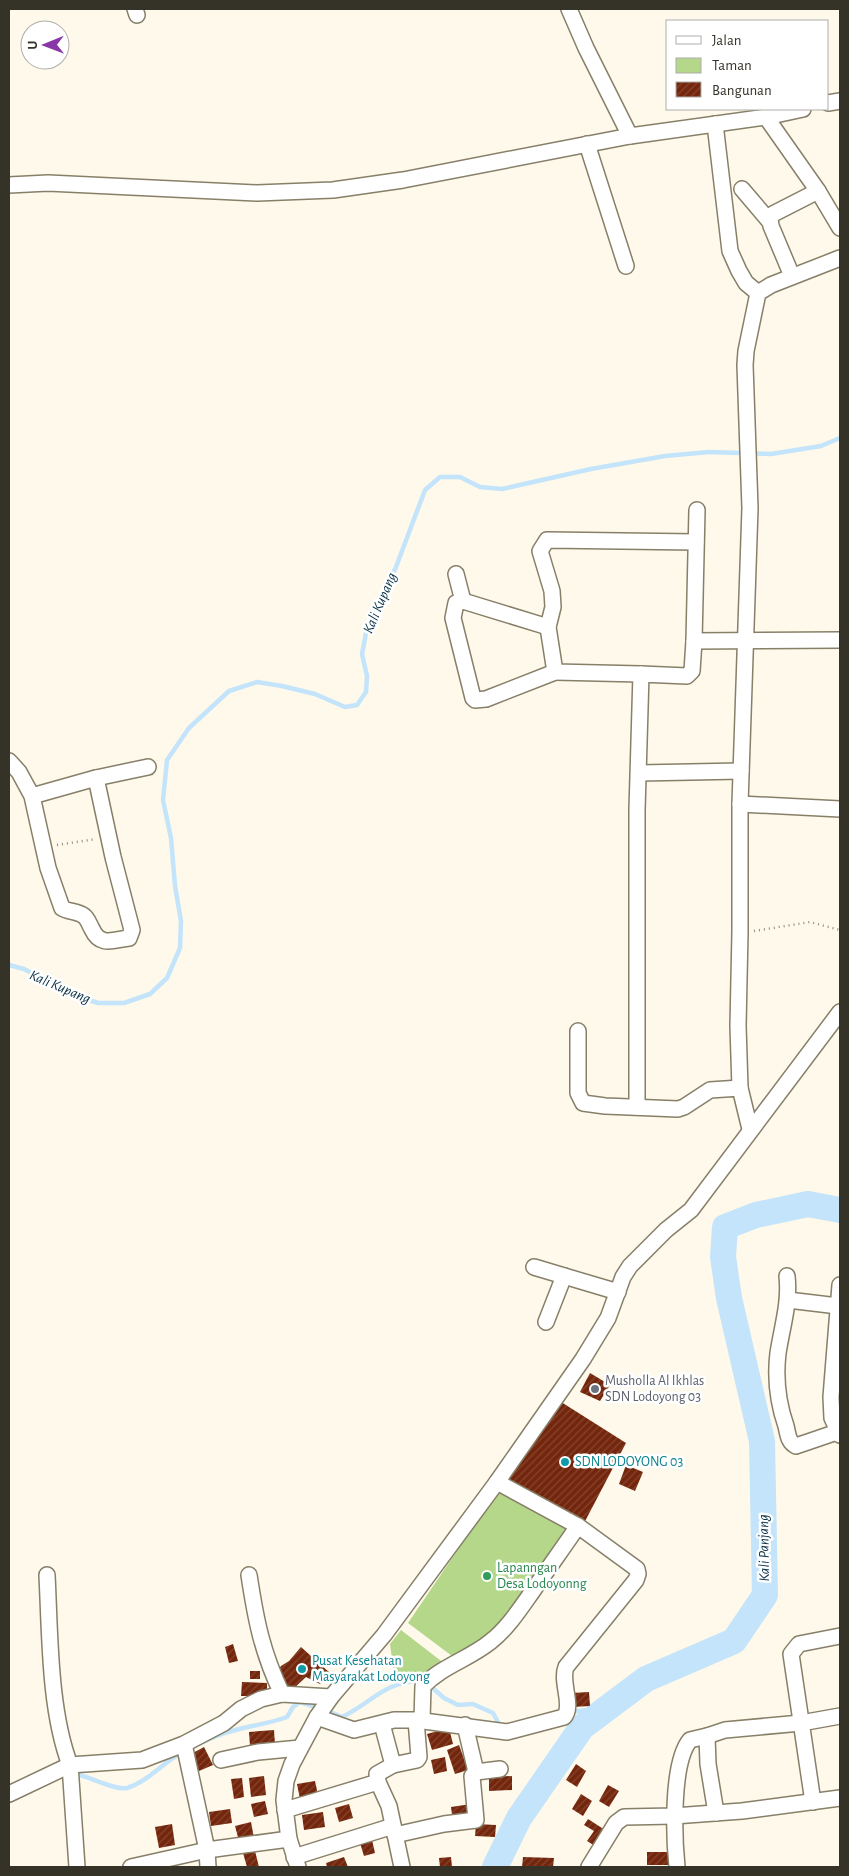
<svg xmlns="http://www.w3.org/2000/svg" width="849" height="1876" font-family="'Alegreya Sans',sans-serif">
	<style>
		.green { fill: #b4d78a }
		.lines { fill: none; stroke-linecap: round; stroke-linejoin: round }
		.stream { stroke: #c3e4fa; stroke-width: 4.5 }
		.river { stroke: #c3e4fa; stroke-width: 26 }
		.building { fill: url(#building-hatch) }
		.minor-casing { stroke: #877f68; stroke-width: 18 }
		.path { stroke: #928e82; stroke-width: 2.5; stroke-dasharray: 1 4; stroke-linecap: butt }
		.minor { stroke: #fff; stroke-width: 15 }
		.worship-dot { fill: #6b7280; stroke: #fff; stroke-width: 2 }
		.culture-dot { fill: #0f9aa8; stroke: #fff; stroke-width: 2 }
		.leisure-dot { fill: #2e9e5b; stroke: #fff; stroke-width: 2 }
		.labels { text-anchor: middle; dominant-baseline: central; stroke-width: 5; stroke-linejoin: round; paint-order: stroke }
		.worship-label { font-size: 14px; fill: #5b616d; stroke: #fff; text-anchor: start }
		.culture-label { font-size: 14px; fill: #0d838f; stroke: #fff; text-anchor: start }
		.leisure-label { font-size: 14px; fill: #27864d; stroke: #fff; text-anchor: start }
		.water-label { font-size: 15px; font-style: italic; fill: #083046; stroke: #fff }
	</style>
	<defs>
		<pattern id="building-hatch" width="6" height="6" patternUnits="userSpaceOnUse" patternTransform="scale(1.25)"><rect width="6" height="6" fill="#74260c"/><path d="M-1 1l2-2M0 6l6-6M5 7l2-2" fill="none" stroke="#844530"/></pattern>
	</defs>
	<rect width="100%" height="100%" fill="#fef9ea"/>
	<g class="green">
		<path d="M497,1492l73,38 -83,108 -31,21 -48,-36z"/>
		<path d="M401,1630l44,34 -20,12 -31,-1 -4,-31z"/>
	</g>
	<g class="lines">
		<g class="stream">
			<path d="M9,965l15,4 47,25 27,9h26l26,-9 17,-16 13,-30 1,-27 -6,-35 -4,-48 -8,-38 4,-40 22,-32 40,-37 28,-9 25,4 33,8 30,13 12,-2 9,-13 1,-16 -5,-22 4,-21 30,-66 29,-77 15,-13h20l20,10 22,2 89,-20 74,-13 44,-4 62,2 50,-8 19,-8"/>
			<path d="M429,1685l15,13 14,7 15,-1 20,9 6,11 4,2"/>
			<path d="M326,1710l16,7c31,-15 42,-36 80,-36"/>
			<path d="M569,1712l19,-2 10,4"/>
			<path d="M72,1773c14,2 44,18 55,15 20,-6 35,-24 52,-34 17,-10 40,-20 60,-25 16,-4 32,-6 48,-12l6,-10 7,-5 19,6"/>
		</g>
		<path class="river" d="M495,1867l24,-49 63,-91 64,-48 88,-38 31,-46 -3,-154 -33,-143 -6,-41 2,-30 31,-12 52,-11 32,6"/>
	</g>
	<g class="building">
		<path d="M590,1373l20,12 -10,16 -20,-9z"/>
		<path d="M558,1400l68,43 -44,84 -80,-46z"/>
		<path d="M626,1465l17,7 -8,19 -16,-7z"/>
		<path d="M233,1644l5,17 -9,2 -4,-16z"/>
		<path d="M301,1647l29,26 -10,11 -14,-7 -14,13 -16,-17 5,-7 8,-5z"/>
		<rect x="250" y="1671" width="10" height="8"/>
		<path d="M242,1682l25,1v13h-26z"/>
		<path d="M589,1692l1,14 -18,1v-14z"/>
		<path d="M449,1728l4,16 -21,6 -5,-16z"/>
		<path d="M274,1730l1,15 -25,1 -1,-14z"/>
		<path d="M459,1745l9,25 -13,4 -8,-24z"/>
		<path d="M204,1747l9,18 -14,6 -8,-17z"/>
		<path d="M445,1757l2,14 -13,3 -3,-14z"/>
		<path d="M576,1764l10,7 -9,16 -11,-7z"/>
		<path d="M264,1776l2,19 -15,2 -2,-19z"/>
		<path d="M512,1776v14l-23,1v-14z"/>
		<path d="M242,1778l2,19 -10,2 -3,-20z"/>
		<path d="M315,1781l3,14 -18,4 -3,-15z"/>
		<path d="M608,1785l11,6 -10,16 -10,-6z"/>
		<path d="M581,1794l11,7 -9,15 -11,-7z"/>
		<path d="M265,1801l3,13 -14,3 -3,-13z"/>
		<path d="M349,1804l4,14 -14,4 -4,-14z"/>
		<path d="M471,1804l2,15 -20,3 -2,-15z"/>
		<path d="M230,1809l2,14 -21,3 -2,-14z"/>
		<path d="M323,1812l2,15 -21,3 -2,-15z"/>
		<path d="M588,1819l17,11 -10,16 -8,-5 7,-10 -10,-6z"/>
		<path d="M251,1822l3,16 -15,3 -4,-15z"/>
		<path d="M172,1824l3,21 -16,3 -4,-21z"/>
		<path d="M476,1824l20,1 -1,12 -20,-1z"/>
		<path d="M372,1840l3,13 -11,3 -4,-13z"/>
		<path d="M255,1851l4,16h-12l-4,-14z"/>
		<rect x="647" y="1852" width="23" height="13"/>
		<path d="M344,1857l4,10h-21l-1,-4z"/>
		<path d="M451,1857l1,10h-12l-1,-9z"/>
		<path d="M523,1857l31,1 -1,9h-31z"/>
	</g>
	<g class="lines">
		<defs>
			<g id="minor">
				<path d="M135,9l2,6"/>
				<path d="M569,9l17,39 44,88"/>
				<path d="M828,103l12,-2"/>
				<path d="M766,117l52,74 22,37"/>
				<path d="M715,124l15,127 9,20 7,12 12,10"/>
				<path d="M587,144l39,122"/>
				<path d="M9,185l39,-2 209,10 76,-3 70,-10 227,-44 136,-19 37,-8"/>
				<path d="M742,189l28,33"/>
				<path d="M792,276l-21,-50 -1,-8 3,-4 45,-23"/>
				<path d="M456,574l7,27"/>
				<path d="M548,627l-85,-26 -7,2 -3,15 20,80 2,2 11,-1 69,-27"/>
				<path d="M694,641l146,-1"/>
				<path d="M641,674l-86,-2 -7,-45 5,-20 -1,-16 -12,-40 7,-11 149,2"/>
				<path d="M9,761l10,11 13,24 16,72 14,40c6,4 16,3 22,8 4,3 5,8 8,13 8,18 21,11 37,9l3,-8 -19,-73 -17,-79 -64,18"/>
				<path d="M639,773l102,-2"/>
				<path d="M96,778l52,-11"/>
				<path d="M740,804l100,5"/>
				<path d="M578,1031v62l5,10 22,3 73,3 6,-2 26,-17 30,-2 10,41"/>
				<path d="M740,1088l-2,-62 2,-94v-128l10,-296 -5,-143 1,-14 12,-58 13,-8 69,-27"/>
				<path d="M637,1107v-297l4,-136 46,2 5,-5 2,-30 3,-131"/>
				<path d="M534,1267l84,25"/>
				<path d="M787,1276c3,27 -5,51 -9,77 -3,25 0,50 8,73 2,8 2,16 10,20l41,-14"/>
				<path d="M840,1285l-9,112 1,21 8,17"/>
				<path d="M788,1300l50,6"/>
				<path d="M546,1322l18,-46"/>
				<path d="M47,1575c3,58 2,135 23,190l7,102"/>
				<path d="M249,1575c7,46 13,77 33,119"/>
				<path d="M317,1717l37,13 40,-10h22l91,12 57,-15c10,-11 -4,-35 2,-50l70,-87 2,-6 -1,-5 -59,-43 -81,-44"/>
				<path d="M422,1720l1,-34c19,-20 46,-27 67,-44 17,-13 30,-33 42,-50 15,-22 31,-44 46,-66"/>
				<path d="M382,1724l11,41 -16,9 1,8 11,24 13,61"/>
				<path d="M465,1725l11,47"/>
				<path d="M184,1744l23,106 1,17"/>
				<path d="M221,1760l37,-8 42,-4"/>
				<path d="M393,1765l24,-5 2,-3 -3,-37"/>
				<path d="M9,1794l61,-29 72,-5 42,-16 40,-21 17,-14 20,-10 21,-5 49,3"/>
				<path d="M813,1802l-22,-148 8,-10 41,-8"/>
				<path d="M285,1810l93,-28"/>
				<path d="M716,1813l-8,-49 -1,-28 18,-6 76,-7 39,-7"/>
				<path d="M395,1835l49,-11 32,-4 -4,-44 4,-4 24,-3"/>
				<path d="M294,1857l99,-31"/>
				<path d="M131,1867l76,-17 82,-11"/>
				<path d="M298,1867l-9,-28 -5,-39 2,-19 6,-17 25,-47 14,-20 53,-62 113,-153 86,-123 25,-41 15,-41 7,-11 36,-36 25,-20 149,-198"/>
				<path d="M589,1867l27,-44 8,-6 50,-1 68,-5 98,-13"/>
				<path d="M677,1867c-3,-29 -6,-104 13,-127l17,-4"/>
			</g>
		</defs>
		<use href="#minor" class="minor-casing"/>
		<g class="path">
			<path d="M57,845l39,-6"/>
			<path d="M754,931l56,-9 30,8"/>
		</g>
		<use href="#minor" class="minor"/>
	</g>
	<circle class="worship-dot" cx="595" cy="1389" r="5"/>
	<g class="culture-dot">
		<circle cx="565" cy="1462" r="5"/>
		<circle cx="302" cy="1669" r="5"/>
	</g>
	<circle class="leisure-dot" cx="487" cy="1576" r="5"/>
	<g class="labels">
		<g class="worship-label">
			<text x="605" y="1381">Musholla Al Ikhlas<tspan x="605" dy="16">SDN Lodoyong 03</tspan></text>
		</g>
		<g class="culture-label">
			<text x="575" y="1462">SDN LODOYONG 03</text>
			<text x="312" y="1661">Pusat Kesehatan<tspan x="312" dy="16">Masyarakat Lodoyong</tspan></text>
		</g>
		<g class="leisure-label">
			<text x="497" y="1568">Lapanngan<tspan x="497" dy="16">Desa Lodoyonng</tspan></text>
		</g>
		<g class="water-label">
			<text transform="translate(380 603) rotate(-67)">Kali Kupang</text>
			<text transform="translate(60 987) rotate(23)">Kali Kupang</text>
			<text transform="translate(764 1548) rotate(-91)">Kali Panjang</text>
		</g>
	</g>
	<rect width="849" height="1876" fill="none" stroke="#353228" stroke-width="20"/>
	<rect x="666" y="20" width="162" height="90" fill="#ffffff" stroke="#aeada9"/>
	<rect x="676" y="36" width="25" height="8" fill="#ffffff" stroke="#aeada9"/>
	<text x="712" y="45" font-size="15" fill="#353228">Jalan</text>
	<rect x="676" y="58" width="25" height="15" fill="#b4d78a" stroke="#aeada9"/>
	<text x="712" y="70" font-size="15" fill="#353228">Taman</text>
	<rect x="676" y="82" width="25" height="15" fill="url(#building-hatch)" stroke="#aeada9"/>
	<text x="712" y="95" font-size="15" fill="#353228">Bangunan</text>
	<g transform="translate(45 45) rotate(269)"><circle r="24" fill="#ffffff" stroke="#aeada9"/>
	<path d="M0-4L9 19L0 12L-9 19Z" fill="#8937a6"/>
	<text y="-8" font-size="14" font-weight="bold" text-anchor="middle" fill="#353228">U</text>
	</g>
</svg>
